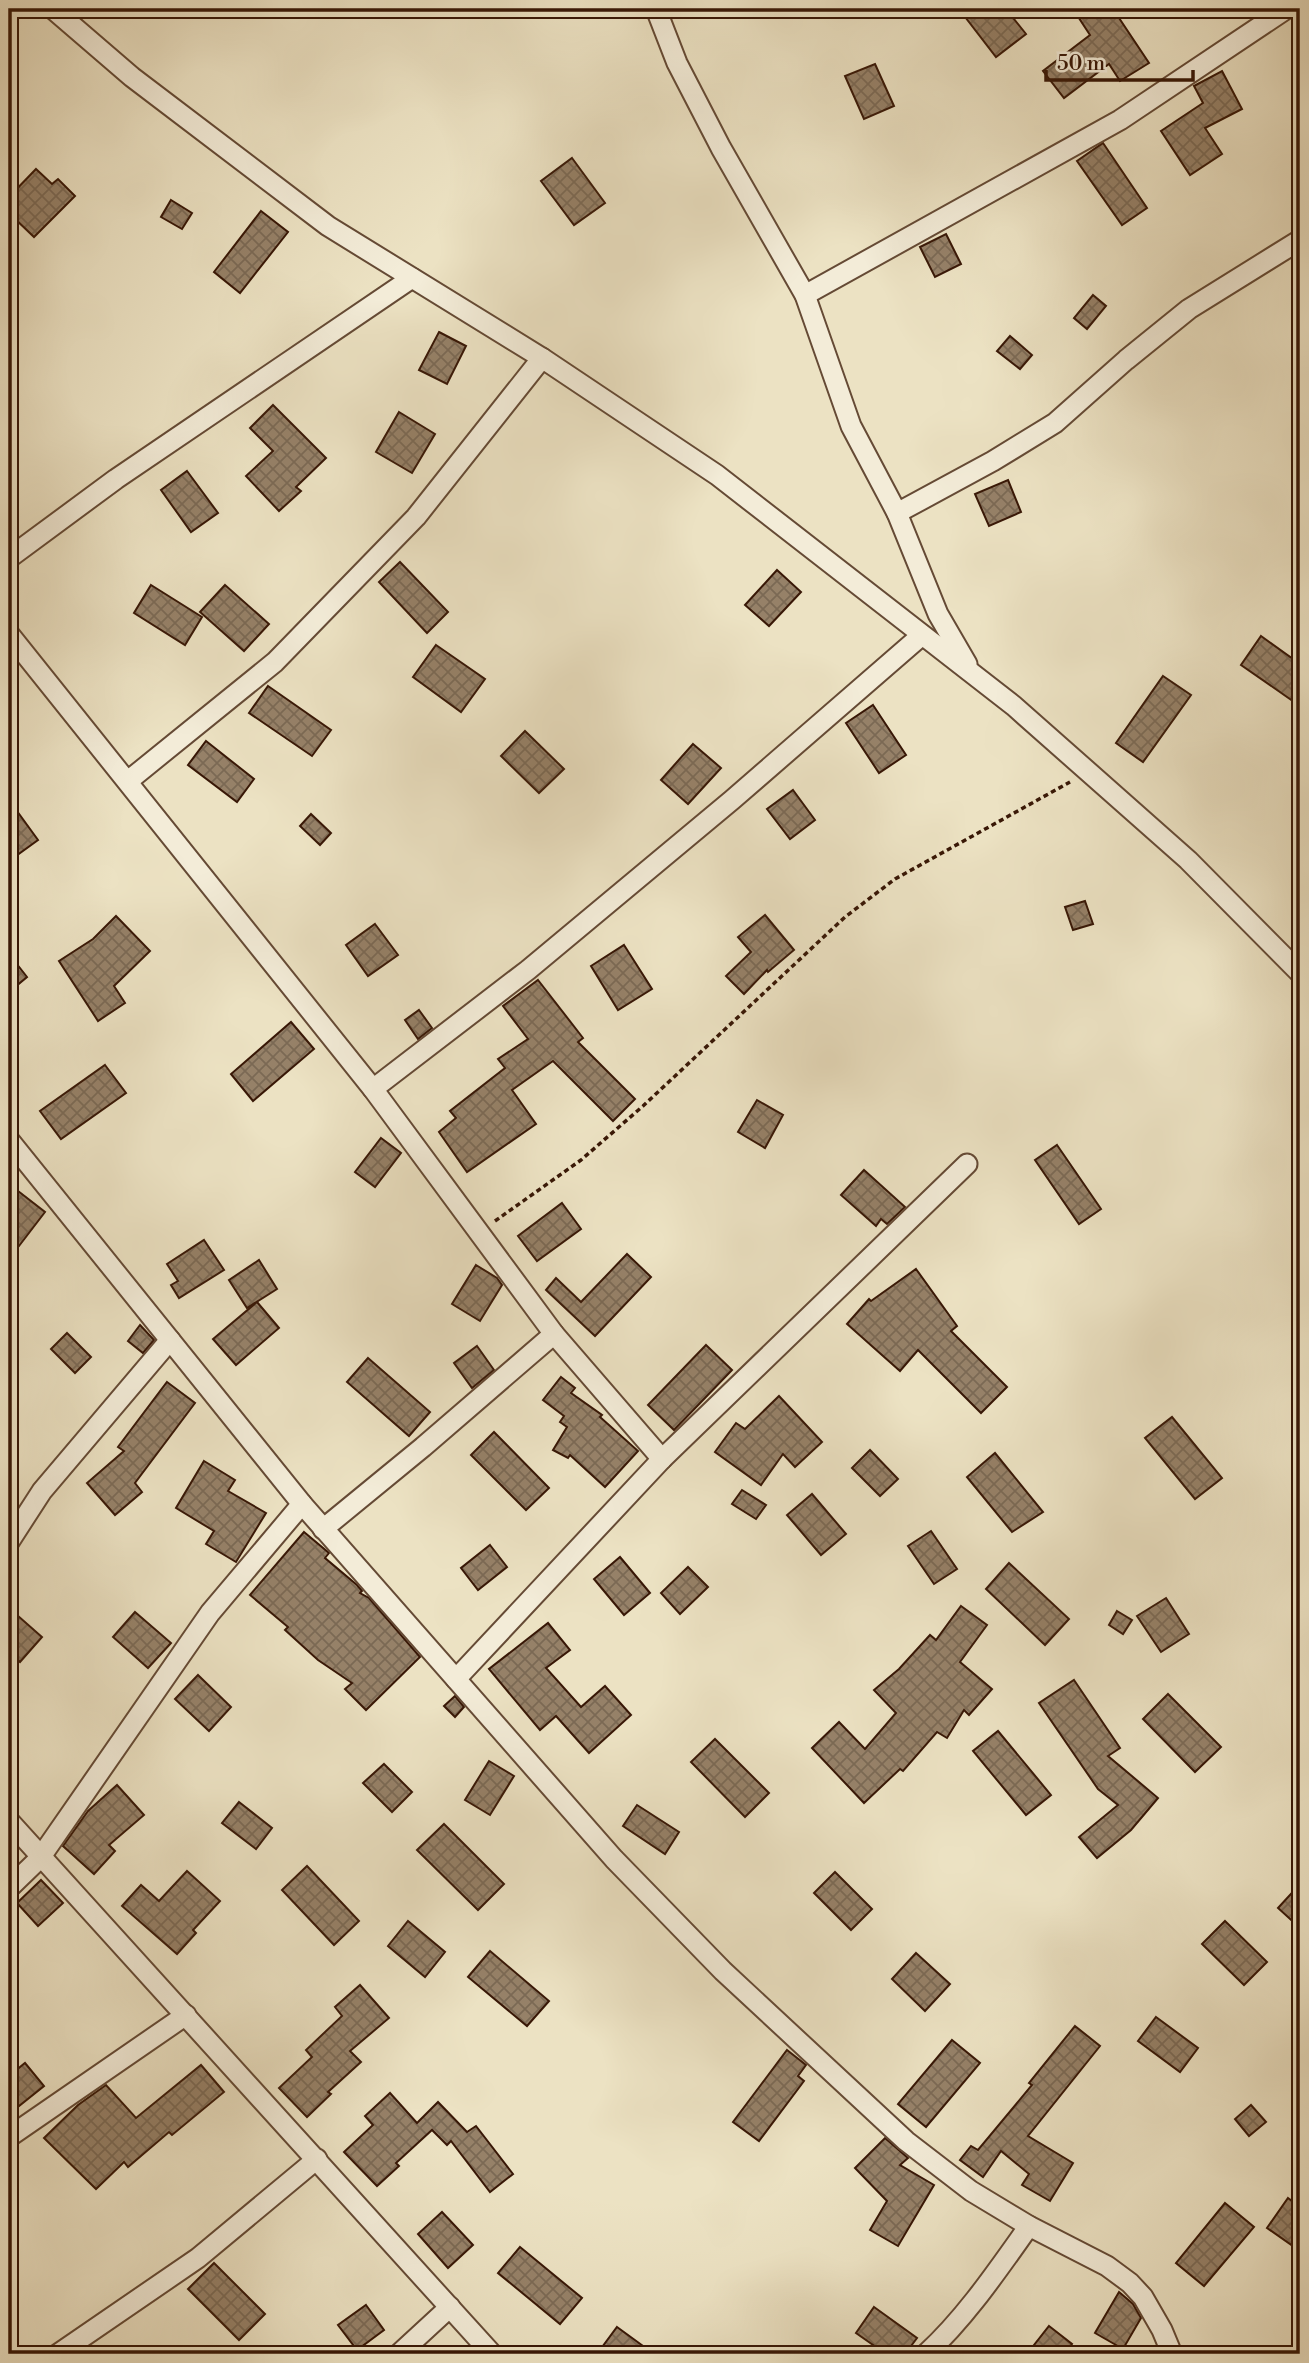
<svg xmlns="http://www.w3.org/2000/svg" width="1309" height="2363" font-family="'Libre Bodoni',serif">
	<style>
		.building { fill: url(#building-cross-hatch); stroke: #381706; stroke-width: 2 }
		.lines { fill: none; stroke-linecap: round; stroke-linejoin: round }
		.minor-casing { stroke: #654a35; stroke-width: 23 }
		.path { stroke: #381706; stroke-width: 3.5; stroke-dasharray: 5 3.5; stroke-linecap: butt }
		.minor { stroke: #f3ecd8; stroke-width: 19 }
	</style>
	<defs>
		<pattern id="building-cross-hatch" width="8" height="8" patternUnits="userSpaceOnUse" patternTransform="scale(1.75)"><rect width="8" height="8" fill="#968168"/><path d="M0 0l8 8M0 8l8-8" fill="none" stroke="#7b6954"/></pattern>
	</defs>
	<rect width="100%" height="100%" fill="#ece2c3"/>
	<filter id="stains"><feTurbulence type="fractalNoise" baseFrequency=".00286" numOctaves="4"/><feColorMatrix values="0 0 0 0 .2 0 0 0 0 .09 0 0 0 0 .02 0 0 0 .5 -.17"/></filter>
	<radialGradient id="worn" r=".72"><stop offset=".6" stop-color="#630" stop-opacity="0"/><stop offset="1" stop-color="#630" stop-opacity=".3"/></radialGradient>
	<g class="building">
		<path d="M959,9h47l20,25 -30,23z"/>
		<path d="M1073,9h40l36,54 -29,18 -11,-17 -45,34 -21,-27 47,-36z"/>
		<path d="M875,64l19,42 -30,13 -19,-43z"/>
		<path d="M1222,71l20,38 -37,19 17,26 -32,21 -29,-44 42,-28 -9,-17z"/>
		<path d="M1103,143l44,65 -25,17 -45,-64z"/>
		<path d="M572,158l33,45 -31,22 -33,-44z"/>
		<path d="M36,169l16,15 6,-5 17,17 -41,41 -25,-24v-16z"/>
		<path d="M171,200l21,13 -10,16 -21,-12z"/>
		<path d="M261,211l27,21 -48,61 -26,-21z"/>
		<path d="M946,234l15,30 -26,13 -15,-30z"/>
		<path d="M1093,295l13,11 -19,23 -13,-11z"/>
		<path d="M439,332l27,14 -19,38 -28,-14z"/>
		<path d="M1010,336l22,19 -12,14 -23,-18z"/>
		<path d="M273,405l53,53 -30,29 5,4 -22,20 -33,-35 27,-25 -23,-23z"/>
		<path d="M399,412l36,22 -23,39 -36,-21z"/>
		<path d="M187,471l31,42 -27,19 -30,-42z"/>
		<path d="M1008,480l13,32 -32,14 -14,-32z"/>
		<path d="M400,562l48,50 -21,21 -48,-51z"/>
		<path d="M777,570l24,22 -32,34 -24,-21z"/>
		<path d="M151,585l51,32 -17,28 -51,-32z"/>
		<path d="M225,585l44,39 -25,27 -44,-39z"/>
		<path d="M1261,636l39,28v42l-59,-41z"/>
		<path d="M436,645l49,34 -24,33 -48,-35z"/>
		<path d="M1163,676l28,19 -48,67 -27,-19z"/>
		<path d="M268,686l63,44 -19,26 -63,-43z"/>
		<path d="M873,705l33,50 -27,18 -33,-50z"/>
		<path d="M525,731l39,38 -25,24 -38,-37z"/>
		<path d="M206,741l48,38 -17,23 -49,-37z"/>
		<path d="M693,744l28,24 -33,36 -27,-24z"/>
		<path d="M793,790l22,30 -25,19 -23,-30z"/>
		<path d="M9,800l29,40 -29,21z"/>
		<path d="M311,814l20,19 -11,12 -20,-19z"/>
		<path d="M1085,901l8,23 -20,6 -8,-23z"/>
		<path d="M765,915l29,35 -26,22 -1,-2 -23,24 -18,-18 25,-24 -13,-15z"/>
		<path d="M116,916l34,35 -36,35 11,17 -27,18 -39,-60 34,-22z"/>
		<path d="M375,924l23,31 -30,21 -22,-31z"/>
		<path d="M624,945l28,44 -34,21 -27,-44z"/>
		<path d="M9,954l18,23 -18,15z"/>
		<path d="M538,980l45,58 -5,4 57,57 -22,22 -60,-60 -41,29 24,34 -69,48 -28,-40 17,-14 -6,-7 55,-43 -7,-9 30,-20 -25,-33z"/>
		<path d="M419,1010l13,18 -14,11 -13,-19z"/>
		<path d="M291,1022l23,27 -61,52 -22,-27z"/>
		<path d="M105,1065l21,28 -65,46 -21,-28z"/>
		<path d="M757,1100l26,15 -18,33 -27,-16z"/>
		<path d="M381,1138l20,15 -26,34 -20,-15z"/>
		<path d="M1057,1145l44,64 -22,15 -44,-64z"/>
		<path d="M864,1170l41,37 -18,17 -6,-5 -5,7 -35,-31z"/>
		<path d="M9,1184l36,28 -26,34 -10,-7z"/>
		<path d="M562,1203l19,26 -44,32 -19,-25z"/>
		<path d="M204,1240l20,30 -45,28 -8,-13 7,-4 -11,-17z"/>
		<path d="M627,1254l24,23 -56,59 -49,-46 10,-12 25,24z"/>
		<path d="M259,1260l18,29 -30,19 -18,-28z"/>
		<path d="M476,1265l21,13 5,7 -22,36 -28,-17z"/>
		<path d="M916,1269l41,57 -6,5 56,56 -26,26 -63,-63 -18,21 -53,-47 22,-25 2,2z"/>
		<path d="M257,1302l22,26 -43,37 -23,-26z"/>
		<path d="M140,1325l14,15 -11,13 -15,-12z"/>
		<path d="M67,1333l24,24 -16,16 -24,-24z"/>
		<path d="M706,1345l26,25 -58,60 -26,-25z"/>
		<path d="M477,1346l17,24 -22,18 -18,-25z"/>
		<path d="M368,1358l62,54 -21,24 -62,-54z"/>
		<path d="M561,1377l14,11 -4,5 31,22 -2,2 38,34 -33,36 -35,-32 -2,3 -15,-8 14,-23 -7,-5 4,-6 -21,-16z"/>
		<path d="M167,1382l28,21 -60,80 7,9 -27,23 -28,-32 37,-32 -6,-4z"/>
		<path d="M779,1396l43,46 -27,25 -12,-13 -22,31 -46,-33 21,-29 9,6z"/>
		<path d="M1172,1417l50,61 -27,21 -50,-61z"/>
		<path d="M494,1432l55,56 -23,22 -55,-55z"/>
		<path d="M870,1450l28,29 -18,17 -28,-28z"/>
		<path d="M995,1453l48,59 -31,20 -45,-55z"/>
		<path d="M204,1461l31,19 -7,11 38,22 -30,49 -30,-18 8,-13 -38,-23z"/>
		<path d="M742,1490l24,15 -10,14 -24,-15z"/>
		<path d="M812,1494l34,40 -25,21 -34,-40z"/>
		<path d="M931,1531l26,38 -23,15 -26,-38z"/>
		<path d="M304,1532l25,21 -4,5 32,27 5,6 -2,2 9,5 51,59 -54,53 -21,-21 7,-6 -34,-23 -33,-30 3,-3 -38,-32z"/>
		<path d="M490,1545l17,22 -29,23 -17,-22z"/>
		<path d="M620,1557l30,36 -26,22 -30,-36z"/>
		<path d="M1009,1563l60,56 -24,26 -59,-56z"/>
		<path d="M688,1567l20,20 -28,27 -19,-21z"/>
		<path d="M1166,1598l23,36 -28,18 -24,-36z"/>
		<path d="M961,1606l26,19 -27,37 32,27 -23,26 -5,-5 -17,28 -10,-6 -34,39 -3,-2 -36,34 -52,-55 27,-26 26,27 31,-36 -22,-23 25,-21 31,-34 6,5z"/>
		<path d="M9,1608l33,29 -22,25 -11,-10z"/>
		<path d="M1117,1611l15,9 -9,14 -14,-9z"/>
		<path d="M135,1612l36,31 -23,25 -35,-31z"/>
		<path d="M548,1623l22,27 -24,18 35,39 24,-21 26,29 -42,38 -33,-37 -16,14 -51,-61z"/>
		<path d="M198,1675l33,32 -22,24 -34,-32z"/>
		<path d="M1074,1680l46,68 -12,8 50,42 -27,32 -34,28 -18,-21 39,-32 -20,-16 -59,-86z"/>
		<path d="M1168,1694l53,53 -26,25 -52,-53z"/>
		<path d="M455,1696l9,11 -9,10 -11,-11z"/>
		<path d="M998,1731l53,64 -25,20 -53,-64z"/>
		<path d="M715,1739l54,54 -24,24 -54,-55z"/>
		<path d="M489,1761l25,15 -24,39 -25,-15z"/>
		<path d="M384,1764l28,28 -20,20 -29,-29z"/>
		<path d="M117,1785l27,30 -35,30 6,6 -21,23 -31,-28 25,-35z"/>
		<path d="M239,1802l33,26 -16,21 -34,-26z"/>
		<path d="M637,1805l42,27 -14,22 -42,-28z"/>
		<path d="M444,1824l60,60 -26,26 -61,-60z"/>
		<path d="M307,1866l52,55 -25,24 -52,-55z"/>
		<path d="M187,1871l33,30 -27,29 3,3 -19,21 -55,-48 19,-21 18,16z"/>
		<path d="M835,1872l37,37 -21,21 -37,-37z"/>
		<path d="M41,1880l22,23 -25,23 -21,-23z"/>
		<path d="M1300,1884v44l-22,-20z"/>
		<path d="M408,1921l37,31 -20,25 -37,-31z"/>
		<path d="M1225,1921l42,41 -23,23 -42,-41z"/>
		<path d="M490,1951l59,50 -22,25 -59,-49z"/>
		<path d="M916,1953l34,31 -25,27 -33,-32z"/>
		<path d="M360,1985l29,33 -39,33 11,11 -33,30 3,2 -24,23 -28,-29 33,-31 -6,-7 36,-34 -7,-9z"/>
		<path d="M1156,2017l42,31 -18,24 -42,-31z"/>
		<path d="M1075,2026l25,20 -72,90 45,27 -23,38 -28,-16 7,-11 -28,-23 -18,26 -23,-17 11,-14 7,4 54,-65 -3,-2z"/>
		<path d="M952,2040l28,23 -54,64 -28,-23z"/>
		<path d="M787,2050l19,15 -8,11 6,5 -45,60 -26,-19z"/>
		<path d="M25,2063l19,23 -25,20 -10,-13v-17z"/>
		<path d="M201,2065l23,27 -52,43 -3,-3 -41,35 -4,-5 -28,27 -52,-51 34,-33 28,-20 30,33z"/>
		<path d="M390,2093l27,30 21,-21 29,30 9,-6 37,48 -23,18 -39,-51 -4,4 -15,-15 -36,33 3,3 -22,20 -33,-34 29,-27 -8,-9z"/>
		<path d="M1251,2105l15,17 -17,14 -14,-17z"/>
		<path d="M885,2138l23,20 -8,7 34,20 -36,61 -28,-16 17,-29 -32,-33z"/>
		<path d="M1288,2198l12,9v44l-33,-23z"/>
		<path d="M1225,2203l29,24 -50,59 -28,-23z"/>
		<path d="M442,2212l31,33 -25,23 -30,-34z"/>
		<path d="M520,2247l62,51 -22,26 -62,-51z"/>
		<path d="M214,2263l51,51 -26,26 -51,-51z"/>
		<path d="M1119,2292l14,12 8,14 -18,31 -28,-16z"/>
		<path d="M366,2305l18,25 -27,20 -19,-25z"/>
		<path d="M874,2307l43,31 -12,16h-19l-30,-21z"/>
		<path d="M1049,2326l23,18 -8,10h-37z"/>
		<path d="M617,2327l37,27h-57z"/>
	</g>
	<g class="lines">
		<defs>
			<g id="minor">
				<path d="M53,9l79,68 196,149 214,132 175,117 297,231 174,154 112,113"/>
				<path d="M656,9l21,54 44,85 84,147 46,131 46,87 41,101 29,50"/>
				<path d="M805,295l315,-175 166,-111"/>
				<path d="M897,513l96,-52 62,-38 71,-63 63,-51 111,-69"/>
				<path d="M9,558l107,-79 296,-201"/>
				<path d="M9,634l364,455 181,245 108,125"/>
				<path d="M128,781l147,-119 141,-145 126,-159"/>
				<path d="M373,1089l155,-119 204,-170 190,-165"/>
				<path d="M9,1140l293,364 312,355 109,112 183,170 65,50 58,35 78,40 23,17 13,14 19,33 10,24"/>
				<path d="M323,1529l100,-82 131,-113"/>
				<path d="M9,1542l33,-51 128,-151"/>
				<path d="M456,1679l206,-220 305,-295"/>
				<path d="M9,1821l483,533"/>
				<path d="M9,1888l31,-30 170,-245 92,-109"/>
				<path d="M9,2137l177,-122"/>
				<path d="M58,2354l140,-96 119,-99"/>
				<path d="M399,2354l51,-47"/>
				<path d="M926,2354c40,-37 71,-83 103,-128"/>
			</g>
		</defs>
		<use href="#minor" class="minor-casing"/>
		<path class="path" d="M495,1221l86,-61 62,-54 202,-189 50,-38 175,-97"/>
		<use href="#minor" class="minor"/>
	</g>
	<rect width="1309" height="2363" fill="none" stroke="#ece2c3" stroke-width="35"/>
	<rect x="10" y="10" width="1288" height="2342" fill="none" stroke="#381706" stroke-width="3.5"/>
	<rect x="18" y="18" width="1274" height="2328" fill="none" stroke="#381706" stroke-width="2"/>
	<path d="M1046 70v10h147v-10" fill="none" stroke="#381706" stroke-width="3.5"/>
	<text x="1057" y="70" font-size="21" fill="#381706" stroke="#f3ecd8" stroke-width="5" paint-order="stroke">50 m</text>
	<rect width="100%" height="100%" filter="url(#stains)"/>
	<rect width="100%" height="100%" fill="url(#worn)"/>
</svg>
